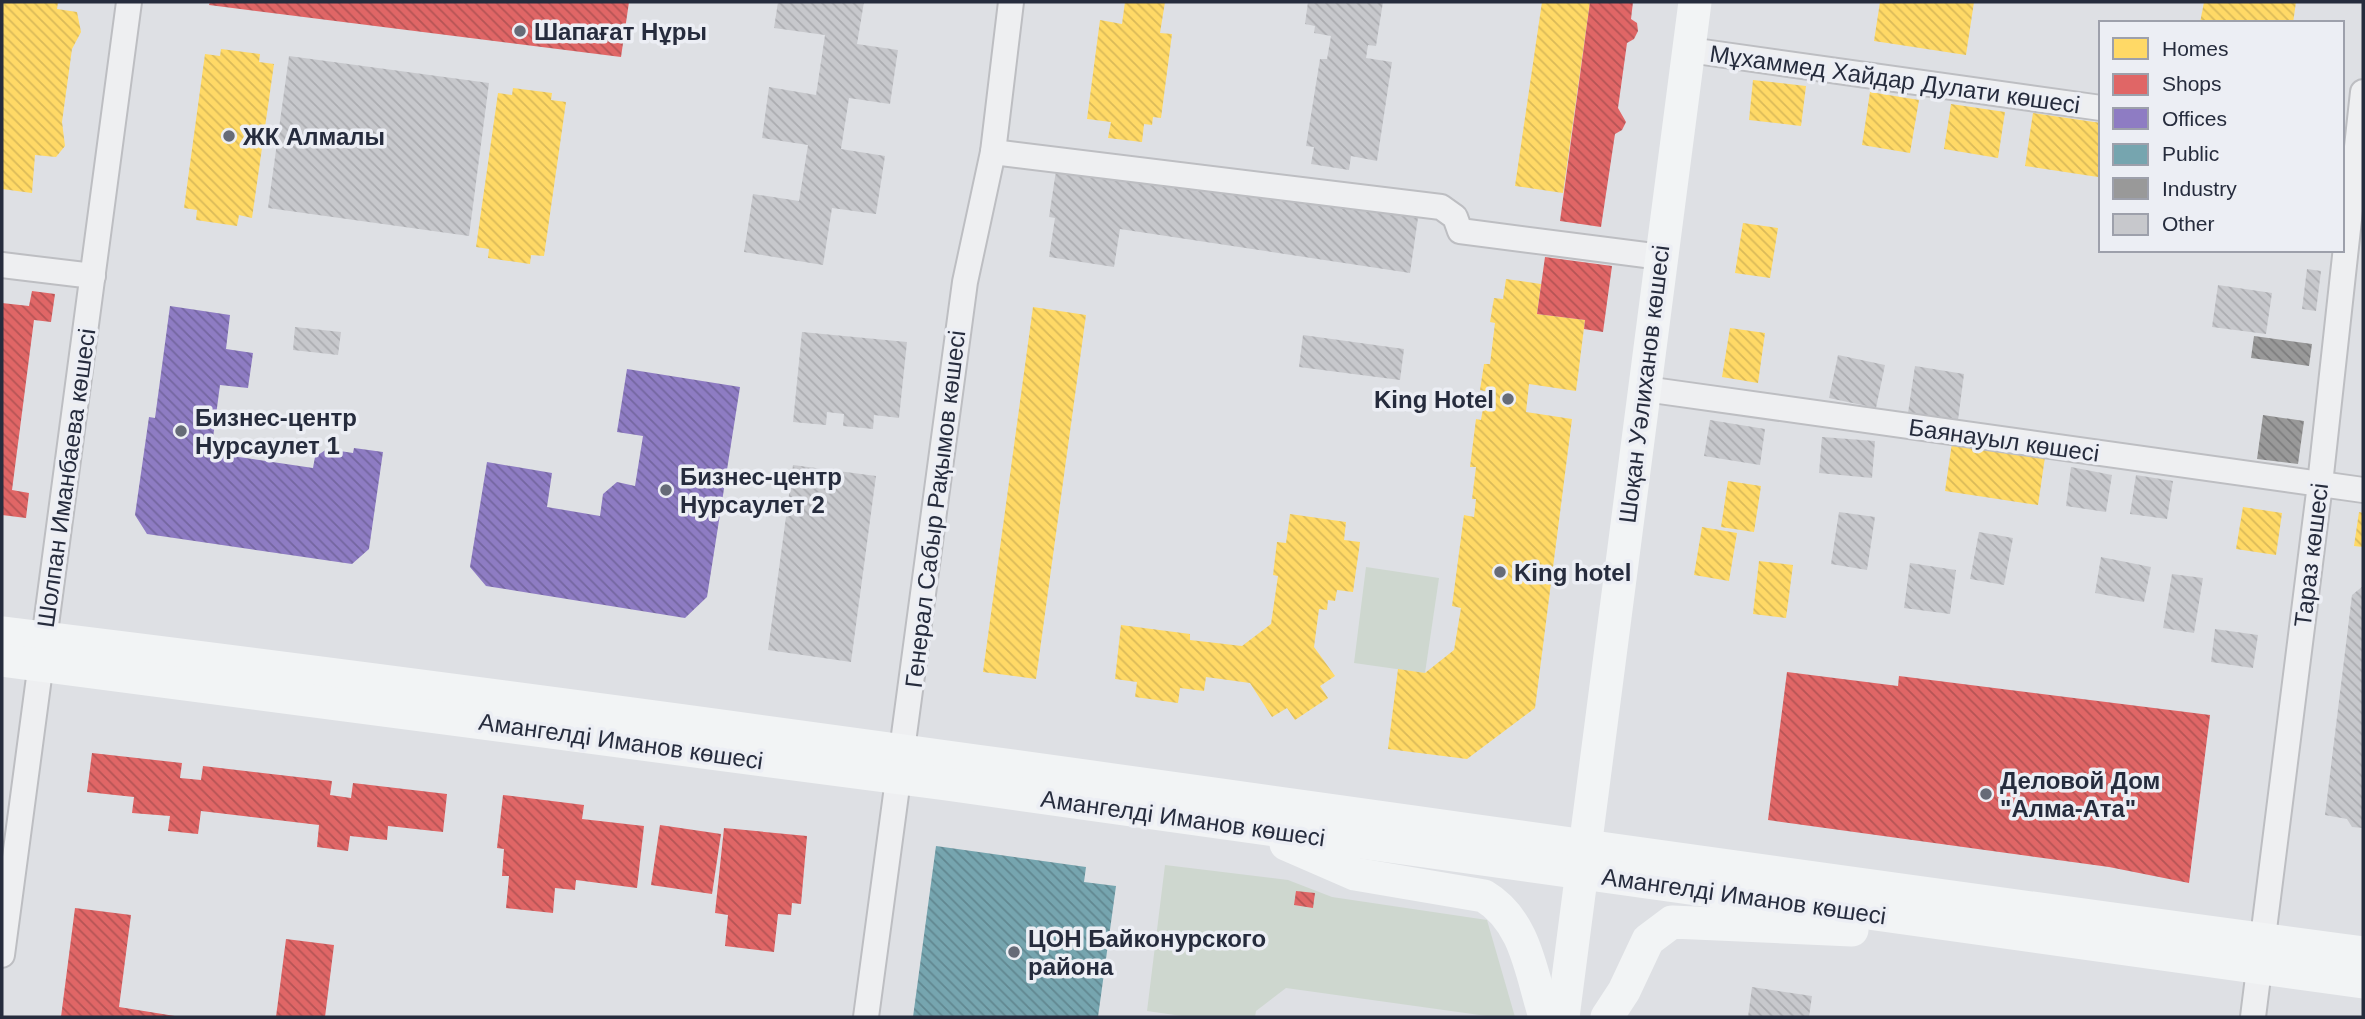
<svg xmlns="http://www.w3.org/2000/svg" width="2365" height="1019" font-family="Arial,sans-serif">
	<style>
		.park { fill: #ced7cf }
		.homes { fill: url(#homes-back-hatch) }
		.shops { fill: url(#shops-back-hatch) }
		.offices { fill: url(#offices-back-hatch) }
		.public { fill: url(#public-back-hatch) }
		.industry { fill: url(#industry-back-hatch) }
		.building { fill: url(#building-back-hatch) }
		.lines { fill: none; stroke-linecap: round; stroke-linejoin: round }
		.street-casing { stroke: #bdbec2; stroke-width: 28 }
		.street { stroke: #eeeff1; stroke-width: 24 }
		.secondary { stroke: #f2f4f5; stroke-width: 33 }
		.poi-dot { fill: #666b77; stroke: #eceef4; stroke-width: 2.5 }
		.labels { text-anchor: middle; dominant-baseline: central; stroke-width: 7; stroke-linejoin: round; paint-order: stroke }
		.poi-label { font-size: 24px; font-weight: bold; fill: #262c3d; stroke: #eceef4; text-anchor: start }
		.street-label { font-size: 24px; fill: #262c3d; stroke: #eceef4 }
	</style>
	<defs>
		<pattern id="homes-back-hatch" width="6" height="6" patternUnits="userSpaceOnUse" patternTransform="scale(1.75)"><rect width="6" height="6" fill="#ffd966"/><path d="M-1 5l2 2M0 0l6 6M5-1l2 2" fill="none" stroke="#daba59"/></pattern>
		<pattern id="shops-back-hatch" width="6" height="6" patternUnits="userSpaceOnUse" patternTransform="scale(1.75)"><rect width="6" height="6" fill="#e06666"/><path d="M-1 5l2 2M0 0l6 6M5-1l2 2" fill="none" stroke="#b55455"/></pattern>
		<pattern id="offices-back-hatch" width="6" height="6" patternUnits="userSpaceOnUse" patternTransform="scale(1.75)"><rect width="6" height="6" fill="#8e7cc3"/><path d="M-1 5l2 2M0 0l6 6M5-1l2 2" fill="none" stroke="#7466a0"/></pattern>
		<pattern id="public-back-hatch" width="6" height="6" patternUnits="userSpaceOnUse" patternTransform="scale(1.75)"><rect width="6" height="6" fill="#76a5af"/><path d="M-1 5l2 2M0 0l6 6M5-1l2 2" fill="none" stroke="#618790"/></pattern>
		<pattern id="industry-back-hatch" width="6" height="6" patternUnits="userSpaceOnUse" patternTransform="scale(1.75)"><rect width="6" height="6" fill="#999"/><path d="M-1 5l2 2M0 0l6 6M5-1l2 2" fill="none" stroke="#7d7d7e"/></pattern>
		<pattern id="building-back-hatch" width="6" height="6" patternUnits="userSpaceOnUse" patternTransform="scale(1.75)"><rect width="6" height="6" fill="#c7c8cc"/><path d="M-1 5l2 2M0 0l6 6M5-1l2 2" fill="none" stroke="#abacb0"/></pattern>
	</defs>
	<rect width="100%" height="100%" fill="#dee0e4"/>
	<g class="park">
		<path d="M1366,567l73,11 -14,95 -71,-10z"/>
		<path d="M1165,865l123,15 44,17 155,23 28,97h-21l-208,-29 -30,23 -1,6h-66l-42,-6z"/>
	</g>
	<g class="homes">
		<path d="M2,2h56l-1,7 20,3 4,20 -9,17 -10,73 3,24 -9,11 -21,-2 -3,38 -30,-4z"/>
		<path d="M1125,2h40l-5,31 12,1 -11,84 -8,-1 -1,8 -8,-1 -2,18 -34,-4 3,-16 -24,-3 13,-99 22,4z"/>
		<path d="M1542,2h48l-27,191 -48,-7z"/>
		<path d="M1880,2h94l-8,53 -92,-14z"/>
		<path d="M2204,2h92l-3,21h-93z"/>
		<path d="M221,49l39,5 -1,8 15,2 -22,154 -13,-3 -2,11 -41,-6 1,-10 -13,-2 21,-154 15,2z"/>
		<path d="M1753,80l53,6 -5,40 -52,-6z"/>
		<path d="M513,88l39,5 -1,7 15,2 -22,154 -13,-1 -1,9 -42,-6 1,-9 -13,-2 22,-154 14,2z"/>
		<path d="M1870,92l49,8 -9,53 -48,-8z"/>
		<path d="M1951,104l54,8 -7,46 -54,-9z"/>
		<path d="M2033,113l68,10 -3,54 -73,-11z"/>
		<path d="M1743,223l35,5 -8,50 -35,-5z"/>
		<path d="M1506,279l35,5 -4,30 48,6 -9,71 -47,-7 -3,28 46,7 -37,289 -68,51 -79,-10 10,-80 27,4 29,-23 7,-42 -9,-2 12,-91 10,2 2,-18h-4l4,-32h-6l6,-48 5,1 2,-12 4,1 2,-17 -9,-2 4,-26h6l5,-41 -5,-1 4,-24 9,1z"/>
		<path d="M1033,307l53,8 -50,364 -53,-7z"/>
		<path d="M1730,328l35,5 -7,50 -36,-6z"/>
		<path d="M1952,443l93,14 -7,48 -93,-14z"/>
		<path d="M1728,481l33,5 -7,46 -33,-5z"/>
		<path d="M2243,507l39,6 -6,42 -40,-6z"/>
		<path d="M2359,512l4,1v34l-9,-1z"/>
		<path d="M1290,514l56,8 -2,18 16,2 -7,50 -16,-2 -2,11 -7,-1 -1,10 -8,-1 -5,38 21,29 -15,10 8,12 -33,22 -8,-12 -15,9 -22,-34 -44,-6 -2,14 -24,-3 -2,15 -43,-6 2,-15 -22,-3 6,-54 69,9v6l52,6 29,-22 7,-48 -5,-1 4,-33 9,1z"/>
		<path d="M1702,527l35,6 -8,48 -35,-6z"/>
		<path d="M1759,561l34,4 -7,53 -33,-4z"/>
	</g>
	<g class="shops">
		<path d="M210,2h419l-8,55 -412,-52z"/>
		<path d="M1590,2h43l-2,17 6,4 1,8 -4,8 -7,4 -9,65 8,14 -4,8 -7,4 -14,93 -41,-6z"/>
		<path d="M1545,257l67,9 -9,66 -19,-3 1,-9 -48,-6z"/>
		<path d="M32,291l23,3 -4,28 -17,-2 -22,170 17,3 -3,25 -24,-3v-212l27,3z"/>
		<path d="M1787,672l111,14 1,-10 311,39 -21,168 -80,-16 -341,-47z"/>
		<path d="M92,753l90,10 -2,15 21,2 2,-14 129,15 -2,14 21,3 2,-15 94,11 -4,38 -55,-6 -1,14 -37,-4 -2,15 -31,-4 2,-22 -118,-14 -3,23 -30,-3 2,-15 -38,-3 2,-16 -47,-5z"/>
		<path d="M503,795l81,10 -2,14 62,7 -7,62 -61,-8 -1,10 -20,-2 -2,25 -47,-5 3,-32h-7l2,-27 -7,-1z"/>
		<path d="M660,825l61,9 -9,60 -61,-9z"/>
		<path d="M724,828l83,8 -6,68 -9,-1 -1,12 -13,-1 -4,38 -49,-6 3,-31 -13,-2z"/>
		<path d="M1296,891l19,2 -2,15 -19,-3z"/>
		<path d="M75,908l56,7 -12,92 62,10h-120z"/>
		<path d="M286,939l48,6 -9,72h-49z"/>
	</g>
	<g class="offices">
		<path d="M170,306l60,9 -4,34 27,4 -5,35 -28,-3 -9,68 102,15 2,-11 12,-8 26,4 1,-5 29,4 -14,97 -17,15 -205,-30 -12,-19 14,-98 6,1z"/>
		<path d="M627,369l113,18 -33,210 -22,21 -199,-32 -16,-19 17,-105 65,11 -5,34 53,9 3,-22 14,-12 18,4 8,-50 -26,-4z"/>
	</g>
	<path class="public" d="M936,846l150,21 -2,15 32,4 -18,131h-185z"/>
	<g class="industry">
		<path d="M2254,336l58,8 -3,22 -58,-8z"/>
		<path d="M2263,415l41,6 -6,43 -41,-5z"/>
	</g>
	<g class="building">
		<path d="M778,2h86l-7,42 41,6 -8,54 -41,-6 -8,51 44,7 -9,58 -44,-6 -9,57 -79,-13 9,-58 46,7 9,-56 -46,-7 7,-51 47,8 9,-60 -51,-7z"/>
		<path d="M1308,2h75l-7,44 -8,-1 -2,13 26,4 -15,99 -26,-5 -2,14 -38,-6 3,-17 -8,-1 14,-87h7l4,-23 -17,-3 1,-7 -10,-2z"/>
		<path d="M289,56l200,27 -20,153 -201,-28z"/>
		<path d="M1057,164l361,54 -8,55 -290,-44 -6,38 -65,-10 6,-39 -6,-1z"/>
		<path d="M2307,269l14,2 -5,40 -14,-2z"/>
		<path d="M2218,285l54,8 -6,41 -54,-7z"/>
		<path d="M295,327l46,5 -3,23 -45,-5z"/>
		<path d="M802,332l105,10 -8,76 -25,-3 -1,14 -30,-3 1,-12 -17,-2 -1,13 -33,-3z"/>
		<path d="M1303,335l101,14 -4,31 -101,-13z"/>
		<path d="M1838,355l47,10 -9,43 -47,-10z"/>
		<path d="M1915,366l49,8 -6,46 -50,-7z"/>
		<path d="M1710,420l55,9 -5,36 -56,-9z"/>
		<path d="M1822,437l53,4 -3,37 -53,-5z"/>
		<path d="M793,465l83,11 -25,186 -83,-12z"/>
		<path d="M2071,467l41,8 -6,37 -40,-6z"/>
		<path d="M2136,475l37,6 -6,38 -37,-5z"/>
		<path d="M1839,512l36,5 -8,53 -36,-6z"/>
		<path d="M1979,532l34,6 -9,47 -34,-6z"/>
		<path d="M2101,557l50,10 -7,35 -49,-9z"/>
		<path d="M1910,563l46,7 -6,44 -46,-6z"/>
		<path d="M2172,574l31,4 -9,55 -31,-5z"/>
		<path d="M2363,586v242l-11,-1 -5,-8 -22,-4 27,-220z"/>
		<path d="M2215,629l43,6 -5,33 -42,-6z"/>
		<path d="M1752,987l60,9 -3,21h-61z"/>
	</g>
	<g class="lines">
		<defs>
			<g id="street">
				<path d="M1689,50l412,58"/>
				<path d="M993,152l448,55 14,10 5,14 201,26"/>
				<path d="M2,265l91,11"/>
				<path d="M1645,389l718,101"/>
				<path d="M2,955l127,-953"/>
				<path d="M866,1017l99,-735 28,-130 18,-150"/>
				<path d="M2253,1017l67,-533 43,-392"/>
			</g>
		</defs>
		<use href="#street" class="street-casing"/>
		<use href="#street" class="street"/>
		<g class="secondary">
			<path d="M2,633c788,96 1574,215 2361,320"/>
			<path d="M2,660l944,124 1417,198"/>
			<path d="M1286,844l69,30 129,22c42,25 47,77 61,121"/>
			<path d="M1563,1017l132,-1015"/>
			<path d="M1607,1017l17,-26 24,-51 24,-18 180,8"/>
		</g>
	</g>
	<g class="poi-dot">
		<circle cx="520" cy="31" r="7"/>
		<circle cx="229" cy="136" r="7"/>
		<circle cx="1508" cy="399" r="7"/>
		<circle cx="181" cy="431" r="7"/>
		<circle cx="666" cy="490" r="7"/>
		<circle cx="1500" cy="572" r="7"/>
		<circle cx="1986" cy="794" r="7"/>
		<circle cx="1014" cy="952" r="7"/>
	</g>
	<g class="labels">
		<g class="poi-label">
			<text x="534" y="31">Шапағат Нұры</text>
			<text x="243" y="136">ЖК Алмалы</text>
			<text x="1494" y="399" text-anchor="end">King Hotel</text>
			<text x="195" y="417">Бизнес-центр<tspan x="195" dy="28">Нурсаулет 1</tspan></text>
			<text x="680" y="476">Бизнес-центр<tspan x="680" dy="28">Нурсаулет 2</tspan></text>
			<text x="1514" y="572">King hotel</text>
			<text x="2000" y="780">Деловой Дом<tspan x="2000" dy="28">"Алма-Ата"</tspan></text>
			<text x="1028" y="938">ЦОН Байконурского<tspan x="1028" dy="28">района</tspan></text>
		</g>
		<g class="street-label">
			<text transform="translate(1895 79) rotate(8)">Мұхаммед Хайдар Дулати көшесі</text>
			<text transform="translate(1644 384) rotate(-83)">Шоқан Уәлиханов көшесі</text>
			<text transform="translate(2004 440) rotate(8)">Баянауыл көшесі</text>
			<text transform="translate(66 478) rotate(-82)">Шолпан Иманбаева көшесі</text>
			<text transform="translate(935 509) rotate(-83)">Генерал Сабыр Рақымов көшесі</text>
			<text transform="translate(2311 555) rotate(-83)">Тараз көшесі</text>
			<text transform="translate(621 741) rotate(8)">Амангелді Иманов көшесі</text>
			<text transform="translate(1183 818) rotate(8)">Амангелді Иманов көшесі</text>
			<text transform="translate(1744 896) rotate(8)">Амангелді Иманов көшесі</text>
		</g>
	</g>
	<rect width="2365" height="1019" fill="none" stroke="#262c3d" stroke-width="7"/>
	<rect x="2099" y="21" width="245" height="231" fill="#eceef4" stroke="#9da0ab" stroke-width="2"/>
	<rect x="2113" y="38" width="35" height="21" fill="#ffd966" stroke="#9da0ab" stroke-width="2"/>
	<text x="2162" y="56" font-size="21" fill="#262c3d">Homes</text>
	<rect x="2113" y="74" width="35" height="21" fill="#e06666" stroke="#9da0ab" stroke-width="2"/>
	<text x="2162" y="91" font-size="21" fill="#262c3d">Shops</text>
	<rect x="2113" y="108" width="35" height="21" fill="#8e7cc3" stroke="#9da0ab" stroke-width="2"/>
	<text x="2162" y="126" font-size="21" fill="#262c3d">Offices</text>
	<rect x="2113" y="144" width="35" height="21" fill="#76a5af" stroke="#9da0ab" stroke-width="2"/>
	<text x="2162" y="161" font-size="21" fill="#262c3d">Public</text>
	<rect x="2113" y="178" width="35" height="21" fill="#999999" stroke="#9da0ab" stroke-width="2"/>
	<text x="2162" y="196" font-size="21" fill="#262c3d">Industry</text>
	<rect x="2113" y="214" width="35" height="21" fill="#c7c8cc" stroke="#9da0ab" stroke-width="2"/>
	<text x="2162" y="231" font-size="21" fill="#262c3d">Other</text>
</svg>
